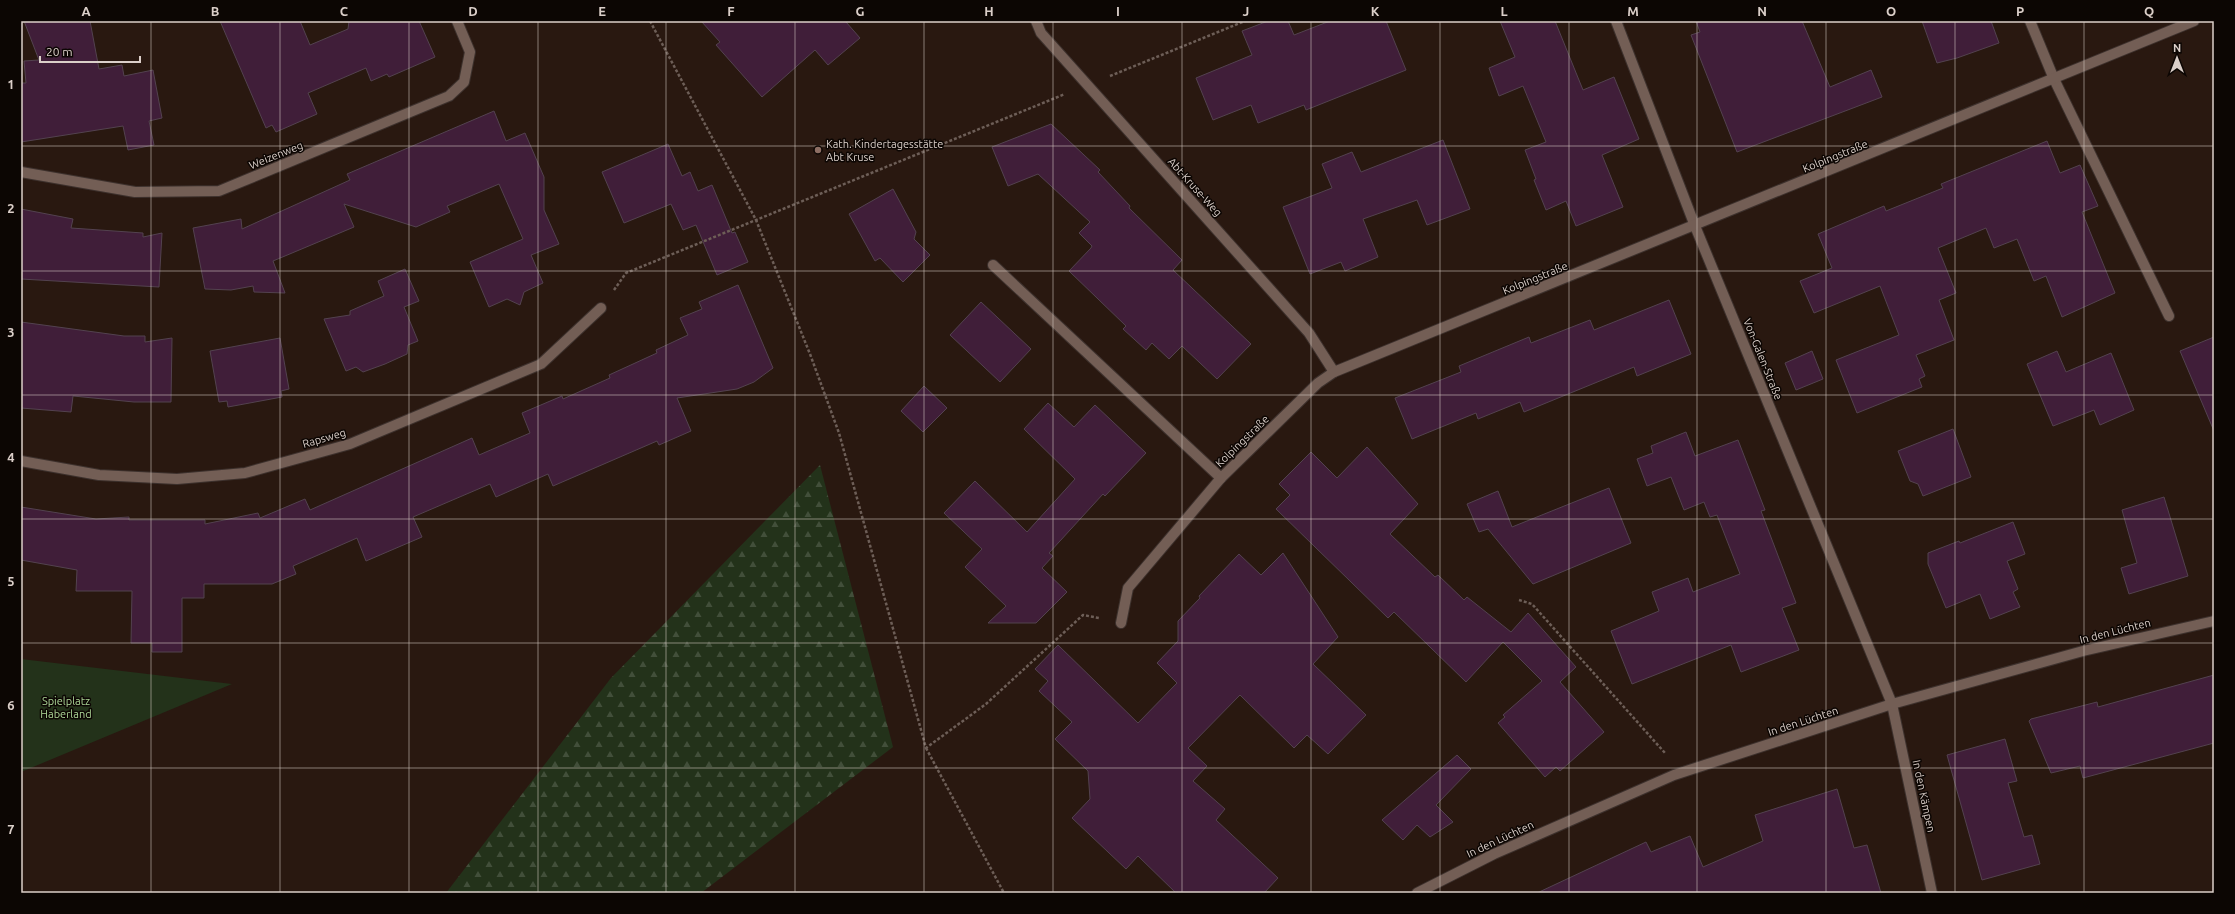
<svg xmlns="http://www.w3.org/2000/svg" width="2235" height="914" font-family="Ubuntu,sans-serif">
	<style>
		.forest { fill: url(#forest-firs) }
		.park { fill: #23321a }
		.building { fill: #401e39; stroke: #53424f }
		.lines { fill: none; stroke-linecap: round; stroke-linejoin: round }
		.minor-casing { stroke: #3d312d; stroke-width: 12 }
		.path { stroke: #6d5e57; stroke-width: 2.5; stroke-dasharray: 3 2; stroke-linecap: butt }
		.minor { stroke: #735e55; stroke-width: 10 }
		.grid { fill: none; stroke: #dbcfc9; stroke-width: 1; stroke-opacity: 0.55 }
		.education-dot { fill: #8d6e63; stroke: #0c0603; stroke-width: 1.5 }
		.labels { text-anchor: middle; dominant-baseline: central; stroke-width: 3; stroke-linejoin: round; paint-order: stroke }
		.poi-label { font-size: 11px; fill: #dbcfc9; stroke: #0c0603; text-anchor: start }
		.street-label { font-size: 11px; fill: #dbcfc9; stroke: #0c0603 }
		.park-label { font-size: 11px; fill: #add798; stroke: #0c0603 }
		.neatline { fill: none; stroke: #dbcfc9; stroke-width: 1.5 }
		.grid-label { font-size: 13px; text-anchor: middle; font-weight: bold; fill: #dbcfc9 }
	</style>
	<defs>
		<pattern id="forest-firs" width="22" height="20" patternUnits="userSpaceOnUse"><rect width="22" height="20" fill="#23321a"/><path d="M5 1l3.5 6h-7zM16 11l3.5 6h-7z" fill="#424f3a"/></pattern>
	</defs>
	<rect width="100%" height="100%" fill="#291810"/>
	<path class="forest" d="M820,465l73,282 -192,146h-255l165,-215z"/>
	<path class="park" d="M21,659l211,25 -211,88z"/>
	<g class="building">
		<path d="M24,21h66l9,48 23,-4 2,11 29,-6 9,48 -13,3 5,24 -26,5 -5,-24 -102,16v-59h5l-2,-22 15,-1z"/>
		<path d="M220,21h80l10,24 38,-16 1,-8h70l16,36 -46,20 -2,-3 -16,7 -5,-13 -58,25 9,21 -41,18 -4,-7 -6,3z"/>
		<path d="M701,21h147l-2,1 14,16 -32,27 -13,-15 -53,47 -46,-52 4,-3z"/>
		<path d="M1268,21h20l6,14 36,-14h56l20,49 -100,40 -2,-5 -46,18 -7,-18 -38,15 -17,-42 56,-23 -10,-24z"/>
		<path d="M1500,21h55l28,69 31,-13 25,62 -37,16 21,52 -47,19 -10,-25 -20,9 -12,-30 2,-1 -11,-29 21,-8 -23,-56 -24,10 -10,-28 26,-11z"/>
		<path d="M1696,21h106l28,66 41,-17 11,27 -145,55 -46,-117 9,-3z"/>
		<path d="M1922,21h69l8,22 -42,15 -20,5z"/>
		<path d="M494,111l12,30 19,-8 19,44v33l15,34 -28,11 12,28 -19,9 -4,13 -13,-6 -18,8 -19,-45 53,-23 -24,-55 -52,22 3,6 -34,15 -72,-23 10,23 -81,34 12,32 -31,-1 -1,-6 -22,4 -26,-1 -12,-61 48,-9 1,10 108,-49 -3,-6z"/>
		<path d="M1051,124l49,46 -2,2 32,34 -1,2 53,52 -9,10 78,74 -34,35 -35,-33 -13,13 -17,-16 -6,7 -23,-21 3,-3 -57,-55 22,-23 1,-2 -13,-13 11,-11 -52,-48 -30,12 -16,-39z"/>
		<path d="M1443,140l27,69 -43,16 -10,-25 -54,19 15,38 -33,14 -4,-9 -31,12 -27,-67 49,-19 -10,-24 30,-12 9,20z"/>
		<path d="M2047,141l13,32 20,-8 18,41 -16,6 33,81 -53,24 -16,-41 -12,5 -17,-42 -23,9 -8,-20 -48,20 18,45 -17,7 15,40 -38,15 9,21 -6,3 3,8 -65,26 -21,-53 63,-25 -19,-49 -66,27 -14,-32 32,-13 -14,-34 66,-28 2,5 57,-23 -2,-4z"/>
		<path d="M668,144l14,32 8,-4 8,19 14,-6 20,48 3,-1 13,30 -31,13 -21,-50 -13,5 -12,-26 -47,19 -22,-51z"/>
		<path d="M893,189l23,43 -2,7 16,16 -27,27 -23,-24 -5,3 -26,-47z"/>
		<path d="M21,209l52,10 -2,9 72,5v4l19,-4 -3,54 -138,-8z"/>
		<path d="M405,269l14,32 -15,6 14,34 -10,4 -1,9 -22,10 -22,8 -7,-5 -10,4 -22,-52 26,-4v-4l34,-15 -6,-15z"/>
		<path d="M738,285l35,83 -19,14 -17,7 -60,9 14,33 -32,14 -2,-4 -104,45 -5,-12 -52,23 -6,-13 -77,33 9,20 -56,24 -9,-23 -64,28 3,8 -24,10h-68v14h-22v54h-30v-9h-21l1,-52h-56l1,-21 -56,-10v-53l75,12 33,-2v3h76v4l53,-11 2,5 45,-19 5,11 162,-72 7,17 51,-22 -8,-20 40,-17 1,3 47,-21 -1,-3 48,-22 -1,-3 32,-15 -8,-17 22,-9 -3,-7z"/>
		<path d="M1669,300l22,54 -54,22 -3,-9 -110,45 -4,-10 -42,17 -2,-6 -64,26 -17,-41 66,-26 -2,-6 70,-29 2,6 59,-23 4,10z"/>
		<path d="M981,302l50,47 -31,33 -50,-47z"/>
		<path d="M21,322l103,14h21v6l27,-4 -1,64h-37l-61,-6 -2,16 -50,-4z"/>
		<path d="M2214,337v94l-34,-80z"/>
		<path d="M280,338l9,51 -8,2 1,6 -54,10 -1,-6 -8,1 -9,-51z"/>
		<path d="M1812,351l11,28 -27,11 -11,-27z"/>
		<path d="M2057,351l9,21 45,-19 23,57 -34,15 -6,-15 -41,16 -26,-62z"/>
		<path d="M924,386l23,22 -24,24 -22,-21z"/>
		<path d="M1048,403l26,24 21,-22 51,48 -41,43 -2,-2 -54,59 4,3 -11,12 25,24 -31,31h-48l18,-17 -41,-39 17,-18 -38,-36 31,-32 52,51 48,-53 -51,-50z"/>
		<path d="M1953,429l18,48 -48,19 -5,-12 -8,-3 -12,-30z"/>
		<path d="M1686,432l9,24 43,-16 27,70 -4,1 35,92 -14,5 17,42 -58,22 -10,-27 -99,39 -21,-53 48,-20 -7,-19 36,-14 5,14 47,-18 -23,-59 -7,2 -6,-15 -20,8 -13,-33 -24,9 -10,-27 16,-6 -2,-7z"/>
		<path d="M1367,447l51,57 -28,30 45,43 3,-2 26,25 3,-3 44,35 17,-19 48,54 -16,15 44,50 -44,39 -4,-4 -11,10 -47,-54 7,-6 -2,-2 39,-34 -39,-39 -37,40 -72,-70 -6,6 -112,-109 14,-14 -11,-11 32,-32 26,26z"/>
		<path d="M1609,488l22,55 -98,41 -45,-55 -9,3 -12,-28 31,-13 14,36z"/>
		<path d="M2164,497l24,79 -59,18 -8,-26 16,-5 -15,-53z"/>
		<path d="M2013,522l12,32 -18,7 11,28 -5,3 7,15 -30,12 -10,-25 -34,14 -18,-44v-11l31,-12 1,2z"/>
		<path d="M1283,553l55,84 -25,27 53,51 -38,39 -21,-19 -13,13 -54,-53 -52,53 19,18 -14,15 32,28 -9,11 62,58 -14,15h-88l-38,-37 -12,13 -54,-51 18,-19 -2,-28 -33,-32 17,-17 -33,-31 9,-10 -13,-12 23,-24 80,78 39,-40 -20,-20 21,-22v-20l22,-23 -1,-2 40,-42 22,21z"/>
		<path d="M2214,675v68l-131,35 -3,-12 -29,7 -22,-52 2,-2 66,-17 1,5z"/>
		<path d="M2005,739l12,42 -9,2 16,54 8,-2 8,29 -58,16 -35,-125z"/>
		<path d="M1457,755l14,14 -35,36 17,17 -23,15 -13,-12 -14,15 -21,-20z"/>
		<path d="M1837,789l17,59 13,-3 14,48h-344l109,-51 5,10 39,-16 13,31 60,-26 -8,-26z"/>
	</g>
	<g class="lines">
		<defs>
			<g id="minor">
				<path d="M1036,21l5,12 268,300 25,39"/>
				<path d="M1616,21l79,205 197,478 40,189"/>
				<path d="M2030,21l24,58 115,237"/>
				<path d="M21,172l114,20 84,-1 230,-95 15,-14 6,-30 -13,-31"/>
				<path d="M993,265l228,213"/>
				<path d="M21,461l78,14 78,4 68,-6 105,-29 191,-80 60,-56"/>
				<path d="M1121,623l7,-35 93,-110 97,-95 16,-11 860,-351"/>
				<path d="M1417,893l77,-39 180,-79 218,-71 191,-53 131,-30"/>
			</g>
		</defs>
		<use href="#minor" class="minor-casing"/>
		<g class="path">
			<path d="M650,21l106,199 54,134 29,79 87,315 60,-44 97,-89 16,3"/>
			<path d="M1110,76l135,-55"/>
			<path d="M614,290l12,-17 439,-179"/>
			<path d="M1519,600l13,4 133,149"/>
			<path d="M926,748l78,145"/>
		</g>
		<use href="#minor" class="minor"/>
	</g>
	<path class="grid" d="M151,21v872M280,21v872M409,21v872M538,21v872M666,21v872M795,21v872M924,21v872M1053,21v872M1182,21v872M1311,21v872M1440,21v872M1569,21v872M1697,21v872M1826,21v872M1955,21v872M2084,21v872M21,146h2193M21,271h2193M21,395h2193M21,519h2193M21,643h2193M21,768h2193"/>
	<circle class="education-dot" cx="818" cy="150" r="4"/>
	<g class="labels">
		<g class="poi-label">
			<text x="826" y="144">Kath. Kindertagesstätte<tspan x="826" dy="13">Abt Kruse</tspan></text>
		</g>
		<g class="street-label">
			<text transform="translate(276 155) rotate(-22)">Weizenweg</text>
			<text transform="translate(1835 156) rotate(-22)">Kolpingstraße</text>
			<text transform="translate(1195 187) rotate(48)">Abt-Kruse-Weg</text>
			<text transform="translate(1535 278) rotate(-22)">Kolpingstraße</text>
			<text transform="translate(1763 359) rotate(68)">Von-Galen-Straße</text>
			<text transform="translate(324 438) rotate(-16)">Rapsweg</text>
			<text transform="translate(1242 441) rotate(-44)">Kolpingstraße</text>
			<text transform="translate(2115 631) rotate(-14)">In den Lüchten</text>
			<text transform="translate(1803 721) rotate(-18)">In den Lüchten</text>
			<text transform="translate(1924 796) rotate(78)">In den Kämpen</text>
			<text transform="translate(1500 839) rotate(-25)">In den Lüchten</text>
		</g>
		<g class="park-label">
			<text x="66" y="701">Spielplatz<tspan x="66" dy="13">Haberland</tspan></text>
		</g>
	</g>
	<rect width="2235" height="914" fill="none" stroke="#0c0603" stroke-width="44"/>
	<g transform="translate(2177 58)" stroke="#0c0603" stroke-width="3" paint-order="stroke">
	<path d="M0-3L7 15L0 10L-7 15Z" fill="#dbcfc9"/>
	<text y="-6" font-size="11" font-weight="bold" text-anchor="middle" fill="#dbcfc9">N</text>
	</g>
	<path d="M40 56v6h100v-6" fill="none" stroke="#dbcfc9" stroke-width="2"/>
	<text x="46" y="56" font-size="12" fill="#dbcfc9" stroke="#0c0603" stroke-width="3" paint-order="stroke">20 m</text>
	<rect x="22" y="22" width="2191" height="870" class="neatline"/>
	<g class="grid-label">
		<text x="86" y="16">A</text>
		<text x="215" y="16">B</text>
		<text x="344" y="16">C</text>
		<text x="473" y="16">D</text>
		<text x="602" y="16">E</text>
		<text x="731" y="16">F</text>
		<text x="860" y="16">G</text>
		<text x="989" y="16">H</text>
		<text x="1118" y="16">I</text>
		<text x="1246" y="16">J</text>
		<text x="1375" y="16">K</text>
		<text x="1504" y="16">L</text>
		<text x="1633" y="16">M</text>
		<text x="1762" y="16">N</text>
		<text x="1891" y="16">O</text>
		<text x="2020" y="16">P</text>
		<text x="2149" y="16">Q</text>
		<text x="11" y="89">1</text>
		<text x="11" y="213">2</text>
		<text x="11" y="337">3</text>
		<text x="11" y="462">4</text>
		<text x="11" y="586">5</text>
		<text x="11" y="710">6</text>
		<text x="11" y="834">7</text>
	</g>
</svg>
